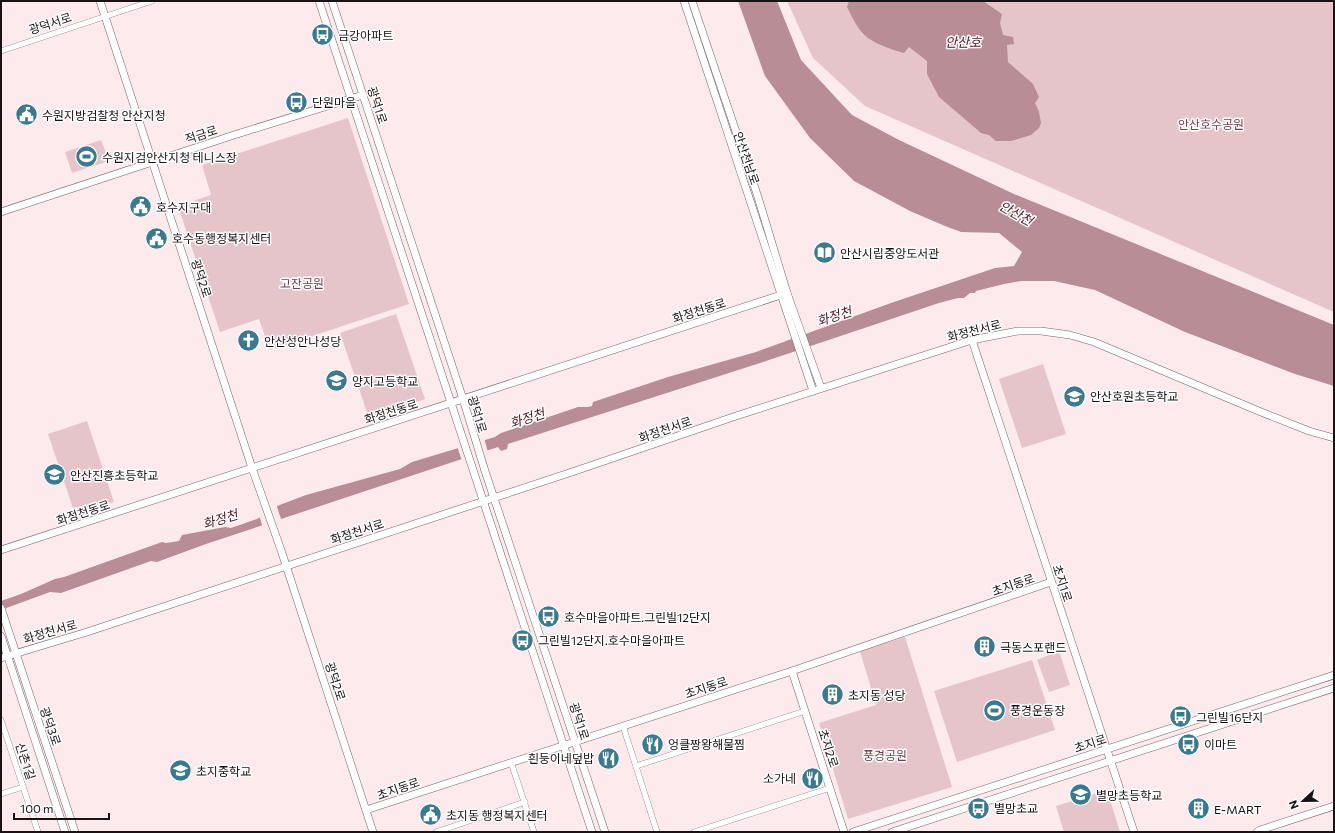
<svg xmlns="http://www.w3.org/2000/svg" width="1335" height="833" font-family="Commissioner,'Noto Sans KR',sans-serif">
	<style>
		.green { fill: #e5c5ca }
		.water { fill: #b98d95 }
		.pier { fill: #fdeaed }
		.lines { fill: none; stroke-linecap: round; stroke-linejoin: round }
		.minor-casing { stroke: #766265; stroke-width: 6 }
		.tertiary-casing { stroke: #766265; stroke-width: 8 }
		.minor { stroke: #fff; stroke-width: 5.5 }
		.tertiary { stroke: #fff; stroke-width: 7 }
		.labels { text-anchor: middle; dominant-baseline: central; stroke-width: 3; stroke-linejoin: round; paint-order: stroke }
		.street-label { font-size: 12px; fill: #191113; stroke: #fdfdfd }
		.poi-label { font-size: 12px; fill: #191113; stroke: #fdfdfd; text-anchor: start }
		.park-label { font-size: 12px; fill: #793d4b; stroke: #fdfdfd }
		.water-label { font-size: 13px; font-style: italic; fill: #4d1625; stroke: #fdfdfd }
	</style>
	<rect width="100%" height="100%" fill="#fdeaed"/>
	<g class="green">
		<path d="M787,1h547v311l-469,-206 -52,-48z"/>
		<path d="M348,118l61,186 -139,46 -11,-31 -39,13 -42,-126 33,-11 -9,-30z"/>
		<path d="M101,140l8,21 -37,12 -7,-21z"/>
		<path d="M396,314l29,85 -56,19 -29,-85z"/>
		<path d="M1043,364l23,70 -44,14 -23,-69z"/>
		<path d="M87,421l27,81 -35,11 -2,-6 -4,1 -25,-74z"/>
		<path d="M905,637l47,150 -104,32 -29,-96 57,-18 -16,-54z"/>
		<path d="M1059,651l11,34 -21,7 -12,-32z"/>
		<path d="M1032,660l23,70 -98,32 -23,-71z"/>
		<path d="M1107,790l13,42h-56l-8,-26z"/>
	</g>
	<g class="water">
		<path d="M738,1h39l24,59 51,55 47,25 115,54 320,131v61l-39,-12 -110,-42 -90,-42 -41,-9h-33l-17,3 -28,7 -1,2h-5l-6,5h-6l-19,5 -173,58 -258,83 -1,5 -6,2 -3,-4 -292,97 -49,18 -6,-1 -90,32 -11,-1 -49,18v-9l20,-7 34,-15 9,-2 98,-35 4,1 13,-2 3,-6 43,-8 6,1 26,-9 20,-13 29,-11 94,-26 12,-7 83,-25 6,-4 77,-26h10l4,-1 1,-4 75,-25 88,-25 135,-49 104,-35 19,-2 8,-14 -23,-19 -38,-1 -16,-6 -35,-15 -56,-30 -44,-43 -45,-62z"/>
		<path d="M849,1h134l19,13 -2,9 3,12 10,2 1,7 -7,1 1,17 25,22 6,13 -4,6 4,9 2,11 -2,5 -8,7 -20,6h-15l-7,-6 -8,-2 -42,-36 -12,-23v-13l-18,-14 -5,6c-11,-3 -26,-8 -36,-15 -9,-6 -16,-21 -21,-31z"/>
	</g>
	<g class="pier">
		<path d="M484,438l4,14 -26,9 -5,-15z"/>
		<path d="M276,504l6,18 -19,6 -4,-13z"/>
	</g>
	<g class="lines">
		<defs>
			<g id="minor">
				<path d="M1,51l151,-50"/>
				<path d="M1,720l37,112"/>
				<path d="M623,726l34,106"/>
				<path d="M511,762l23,70"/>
				<path d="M636,766l169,-55"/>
				<path d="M1,794l22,-7"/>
				<path d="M436,832l89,-30"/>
				<path d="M694,832l136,-44"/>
			</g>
			<g id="tertiary">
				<path d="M100,1l152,467 29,82 92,282"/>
				<path d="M319,1l273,831"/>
				<path d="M332,1l131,398 22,72 120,361"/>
				<path d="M684,1l129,390"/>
				<path d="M692,1l66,196 29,96 34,95"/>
				<path d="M1,212l233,-77 129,-40"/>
				<path d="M972,340l162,492"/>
				<path d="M1,550l786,-257"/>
				<path d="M1,608l74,224"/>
				<path d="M1,636l64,196"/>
				<path d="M1,658l86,-26 488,-161 161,-55 236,-76 46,-9h23l29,4 24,7 167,70 48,19 25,7"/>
				<path d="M792,671l52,161"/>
				<path d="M366,810l426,-139 259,-89"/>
				<path d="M853,832l481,-157"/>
				<path d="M892,832l442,-144"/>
				<path d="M1257,832l3,-2 74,-24"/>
			</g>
		</defs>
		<use href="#minor" class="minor-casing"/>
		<use href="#tertiary" class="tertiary-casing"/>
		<use href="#minor" class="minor"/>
		<use href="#tertiary" class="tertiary"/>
	</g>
	<defs>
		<symbol id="bus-disc" viewBox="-11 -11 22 22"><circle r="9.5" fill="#3b7a8e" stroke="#fdfdfd"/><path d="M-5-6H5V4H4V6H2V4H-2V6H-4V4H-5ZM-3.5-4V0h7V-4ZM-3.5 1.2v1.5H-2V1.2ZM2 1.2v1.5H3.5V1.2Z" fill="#fff"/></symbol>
		<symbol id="civic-disc" viewBox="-11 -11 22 22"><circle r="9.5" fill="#3b7a8e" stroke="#fdfdfd"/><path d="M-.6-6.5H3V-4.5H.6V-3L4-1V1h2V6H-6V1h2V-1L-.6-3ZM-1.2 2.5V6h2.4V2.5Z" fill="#fff"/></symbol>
		<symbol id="stadium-disc" viewBox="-11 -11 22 22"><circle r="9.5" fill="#3b7a8e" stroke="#fdfdfd"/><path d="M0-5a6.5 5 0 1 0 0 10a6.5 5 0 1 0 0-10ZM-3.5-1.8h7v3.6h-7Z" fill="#fff"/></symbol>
		<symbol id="library-disc" viewBox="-11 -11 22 22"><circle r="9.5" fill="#3b7a8e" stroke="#fdfdfd"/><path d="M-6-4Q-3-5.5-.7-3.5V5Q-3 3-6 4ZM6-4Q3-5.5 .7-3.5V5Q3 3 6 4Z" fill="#fff"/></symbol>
		<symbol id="church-disc" viewBox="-11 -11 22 22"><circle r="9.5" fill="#3b7a8e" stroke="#fdfdfd"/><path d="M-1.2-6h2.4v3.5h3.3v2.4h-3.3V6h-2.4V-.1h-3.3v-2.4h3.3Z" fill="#fff"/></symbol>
		<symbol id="school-disc" viewBox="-11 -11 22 22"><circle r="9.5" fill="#3b7a8e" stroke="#fdfdfd"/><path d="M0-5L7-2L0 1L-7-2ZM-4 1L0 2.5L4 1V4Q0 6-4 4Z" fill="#fff"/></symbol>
		<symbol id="building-disc" viewBox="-11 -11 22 22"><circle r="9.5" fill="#3b7a8e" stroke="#fdfdfd"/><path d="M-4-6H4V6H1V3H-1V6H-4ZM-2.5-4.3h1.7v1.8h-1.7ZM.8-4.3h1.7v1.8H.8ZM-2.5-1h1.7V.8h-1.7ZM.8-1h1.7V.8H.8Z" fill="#fff"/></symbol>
		<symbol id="restaurant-disc" viewBox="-11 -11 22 22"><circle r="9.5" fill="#3b7a8e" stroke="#fdfdfd"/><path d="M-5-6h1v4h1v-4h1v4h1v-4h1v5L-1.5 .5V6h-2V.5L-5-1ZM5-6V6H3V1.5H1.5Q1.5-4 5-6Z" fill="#fff"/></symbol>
	</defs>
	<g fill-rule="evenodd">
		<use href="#bus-disc" x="310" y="22" width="25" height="25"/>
		<use href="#bus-disc" x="284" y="90" width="25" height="25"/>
		<use href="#civic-disc" x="14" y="102" width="25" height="25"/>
		<use href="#stadium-disc" x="74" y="144" width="25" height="25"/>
		<use href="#civic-disc" x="128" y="194" width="25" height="25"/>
		<use href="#civic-disc" x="144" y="226" width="25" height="25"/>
		<use href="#library-disc" x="812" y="240" width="25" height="25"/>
		<use href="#church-disc" x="236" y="328" width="25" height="25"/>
		<use href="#school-disc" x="324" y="368" width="25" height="25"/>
		<use href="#school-disc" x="1062" y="384" width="25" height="25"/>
		<use href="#school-disc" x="42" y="462" width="25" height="25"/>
		<use href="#bus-disc" x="536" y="604" width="25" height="25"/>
		<use href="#bus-disc" x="510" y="628" width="25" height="25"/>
		<use href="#building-disc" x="972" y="634" width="25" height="25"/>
		<use href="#building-disc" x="820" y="682" width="25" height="25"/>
		<use href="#stadium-disc" x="982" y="698" width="25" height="25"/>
		<use href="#bus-disc" x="1168" y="704" width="25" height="25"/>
		<use href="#restaurant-disc" x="640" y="732" width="25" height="25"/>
		<use href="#bus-disc" x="1176" y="732" width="25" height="25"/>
		<use href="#restaurant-disc" x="596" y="746" width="25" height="25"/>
		<use href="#school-disc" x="168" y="758" width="25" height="25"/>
		<use href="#restaurant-disc" x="800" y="766" width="25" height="25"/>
		<use href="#school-disc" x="1068" y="782" width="25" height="25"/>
		<use href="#bus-disc" x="966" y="796" width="25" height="25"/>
		<use href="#building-disc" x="1186" y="796" width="25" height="25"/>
		<use href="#civic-disc" x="418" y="802" width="25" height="25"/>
	</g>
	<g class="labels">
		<g class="street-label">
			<text transform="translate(50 23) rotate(-18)">광덕서로</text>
			<text transform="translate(378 105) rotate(72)">광덕1로</text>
			<text transform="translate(201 134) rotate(-18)">적금로</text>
			<text transform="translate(747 158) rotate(71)">안산천남로</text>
			<text transform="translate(202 278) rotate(72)">광덕2로</text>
			<text transform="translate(699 310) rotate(-18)">화정천동로</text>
			<text transform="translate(974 330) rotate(-14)">화정천서로</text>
			<text transform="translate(391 411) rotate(-18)">화정천동로</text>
			<text transform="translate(478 414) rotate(73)">광덕1로</text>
			<text transform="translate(665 429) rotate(-19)">화정천서로</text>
			<text transform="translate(83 512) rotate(-18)">화정천동로</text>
			<text transform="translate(357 531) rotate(-18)">화정천서로</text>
			<text transform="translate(1063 583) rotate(72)">초지1로</text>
			<text transform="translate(1013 584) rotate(-19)">초지동로</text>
			<text transform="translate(50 631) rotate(-16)">화정천서로</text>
			<text transform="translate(336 681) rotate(72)">광덕2로</text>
			<text transform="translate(706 687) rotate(-18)">초지동로</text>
			<text transform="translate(580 721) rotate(72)">광덕1로</text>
			<text transform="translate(51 726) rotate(71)">광덕3로</text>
			<text transform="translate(1090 743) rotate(-18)">초지로</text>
			<text transform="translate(829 748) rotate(72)">초지2로</text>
			<text transform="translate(26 761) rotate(72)">신촌1길</text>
			<text transform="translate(398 788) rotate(-19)">초지동로</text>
		</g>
		<g class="poi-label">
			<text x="338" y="35">금강아파트</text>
			<text x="312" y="102">단원마을</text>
			<text x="42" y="115">수원지방검찰청 안산지청</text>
			<text x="102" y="157">수원지검안산지청 테니스장</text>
			<text x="156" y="207">호수지구대</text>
			<text x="172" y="238">호수동행정복지센터</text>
			<text x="840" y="253">안산시립중앙도서관</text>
			<text x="264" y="341">안산성안나성당</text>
			<text x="352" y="381">양지고등학교</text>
			<text x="1090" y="396">안산호원초등학교</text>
			<text x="70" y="475">안산진흥초등학교</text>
			<text x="564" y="617">호수마을아파트.그린빌12단지</text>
			<text x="538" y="640">그린빌12단지.호수마을아파트</text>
			<text x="1000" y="647">극동스포랜드</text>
			<text x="848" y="695">초지동 성당</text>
			<text x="1010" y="710">풍경운동장</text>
			<text x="1196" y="717">그린빌16단지</text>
			<text x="668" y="744">엉클짱왕해물찜</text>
			<text x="1204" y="744">이마트</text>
			<text x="594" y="758" text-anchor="end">흰둥이네덮밥</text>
			<text x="196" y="771">초지중학교</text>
			<text x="796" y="778" text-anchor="end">소가네</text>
			<text x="1096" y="795">별망초등학교</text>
			<text x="994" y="808">별망초교</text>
			<text x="1214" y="809">E-MART</text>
			<text x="446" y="815">초지동 행정복지센터</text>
		</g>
		<g class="park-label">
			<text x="1211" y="124">안산호수공원</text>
			<text x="302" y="283">고잔공원</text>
			<text x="885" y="755">풍경공원</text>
		</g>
		<g class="water-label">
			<text x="963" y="42">안산호</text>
			<text transform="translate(1016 213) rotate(29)">안산천</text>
			<text transform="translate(834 316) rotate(-18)">화정천</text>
			<text transform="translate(527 418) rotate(-18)">화정천</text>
			<text transform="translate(220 519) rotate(-17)">화정천</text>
		</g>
	</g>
	<rect width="1335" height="833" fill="none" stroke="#191113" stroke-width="4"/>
	<g transform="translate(1303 801) rotate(248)" stroke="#fdfdfd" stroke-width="3" paint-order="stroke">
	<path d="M0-3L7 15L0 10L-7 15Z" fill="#191113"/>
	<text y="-6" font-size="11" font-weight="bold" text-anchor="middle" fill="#191113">N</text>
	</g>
	<path d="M14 813v6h95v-6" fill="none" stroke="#191113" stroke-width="2"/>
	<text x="20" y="813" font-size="12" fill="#191113" stroke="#fdfdfd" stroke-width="3" paint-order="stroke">100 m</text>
</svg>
